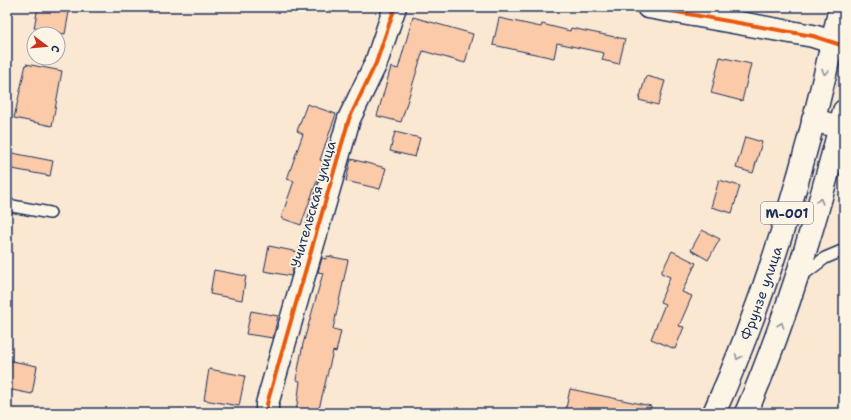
<svg xmlns="http://www.w3.org/2000/svg" width="851" height="420" font-family="'Shantell Sans',sans-serif">
	<style>
		.building { fill: #facaa9; stroke: #1b2f5e }
		.lines { fill: none; stroke-linecap: round; stroke-linejoin: round }
		.service-casing { stroke: #1b2f5e; stroke-width: 14 }
		.minor-casing { stroke: #1b2f5e; stroke-width: 25 }
		.primary-casing { stroke: #1b2f5e; stroke-width: 25 }
		.service { stroke: #fcf5e5; stroke-width: 11 }
		.minor { stroke: #fcf5e5; stroke-width: 22 }
		.primary { stroke: #fcf5e5; stroke-width: 22 }
		.cycleway-casing { stroke: #fcf5e5; stroke-width: 6 }
		.cycleway { stroke: #e8590c; stroke-width: 4 }
		.oneway { stroke: #8c92a2 }
		.labels { text-anchor: middle; dominant-baseline: central; stroke-width: 3.5; stroke-linejoin: round; paint-order: stroke }
		.shield { fill: #fcf5e5; stroke: #5e6a86; stroke-width: 1 }
		.shield-label { font-size: 13px; font-weight: bold; fill: #1b2f5e }
		.street-label { font-size: 14px; fill: #1b2f5e; stroke: #fcf5e5 }
	</style>
	<rect width="100%" height="100%" fill="#fbe8d3"/>
	<filter id="ink" filterUnits="userSpaceOnUse"><feTurbulence type="fractalNoise" baseFrequency=".025" numOctaves="2"/><feDisplacementMap in="SourceGraphic" scale="8" xChannelSelector="R" yChannelSelector="G"/><feConvolveMatrix kernelMatrix="1 2 1 2 8 2 1 2 1" color-interpolation-filters="sRGB"/></filter>
	<g filter="url(#ink)">
		<g class="building">
			<path d="M38,7l31,5 -4,22 -31,-6z"/>
			<path d="M413,17l60,17 -8,29 -42,-12 -22,71 -24,-6 14,-49 7,2z"/>
			<path d="M499,18l42,9 1,-3 28,7 1,-3 54,11 -6,25 -17,-4 2,-7 -47,-10 -3,15 -61,-13z"/>
			<path d="M720,57l31,7 -9,37 -31,-8z"/>
			<path d="M26,64l36,7 -10,55 -38,-8z"/>
			<path d="M646,76l19,5 -7,24 -19,-5z"/>
			<path d="M307,104l29,10 -16,46 4,1 -1,3 -22,61 -20,-7 13,-37 -7,-2 16,-45 -6,-3z"/>
			<path d="M395,132l25,6 -5,19 -25,-6z"/>
			<path d="M745,137l17,5 -9,31 -17,-5z"/>
			<path d="M7,152l46,9 -3,15 -43,-8z"/>
			<path d="M351,159l35,9 -6,21 -34,-8z"/>
			<path d="M719,180l21,6 -8,27 -21,-6z"/>
			<path d="M702,230l18,9 -12,21 -17,-10z"/>
			<path d="M269,246l29,6 -7,24 -27,-5z"/>
			<path d="M672,251l24,12 -14,29 10,4 -13,30 5,1 -9,22 -24,-10 14,-35 -5,-2 10,-25 -9,-4z"/>
			<path d="M327,256l21,4 -15,69 8,2 -5,21 -3,-1 -15,62h-22l4,-32 -4,-1 7,-36 20,-71 -5,-1 4,-14 4,1z"/>
			<path d="M214,270l32,6 -4,24 -32,-6z"/>
			<path d="M251,311l27,5 -5,22 -27,-4z"/>
			<path d="M7,360l30,6 -5,28 -25,-5z"/>
			<path d="M209,369l36,7 -6,30 -35,-6z"/>
			<path d="M570,389l81,17 -1,7h-85z"/>
		</g>
		<g class="lines">
			<defs>
				<g id="service">
					<path d="M7,205l43,8"/>
					<path d="M800,277l25,-19 19,-8"/>
				</g>
				<g id="minor">
					<path d="M648,7l165,29 31,10"/>
					<path d="M813,120l31,8"/>
					<path d="M267,413v-9l82,-285 27,-56 19,-56"/>
				</g>
				<g id="primary">
					<path id="s1" d="M714,413c58,-129 97,-268 126,-406"/>
					<path d="M746,413c42,-97 72,-199 98,-302"/>
				</g>
			</defs>
			<use href="#service" class="service-casing"/>
			<use href="#minor" class="minor-casing"/>
			<use href="#primary" class="primary-casing"/>
			<use href="#service" class="service"/>
			<use href="#minor" class="minor"/>
			<use href="#primary" class="primary"/>
			<defs>
				<g id="cycleway">
					<path d="M648,7l165,29 31,10"/>
					<path d="M267,413v-9l82,-285 27,-56 19,-56"/>
				</g>
			</defs>
			<use href="#cycleway" class="cycleway-casing"/>
			<use href="#cycleway" class="cycleway"/>
		</g>
		<defs><path id="oneway-chevron" d="M-2-3.5L2.5 0L-2 3.5" fill="none" stroke-width="1.6" stroke-linecap="round" stroke-linejoin="round"/></defs>
		<g class="oneway">
			<use href="#oneway-chevron" transform="translate(825 72) rotate(104)"/>
			<use href="#oneway-chevron" transform="translate(820 201) rotate(-74)"/>
			<use href="#oneway-chevron" transform="translate(781 325) rotate(-71)"/>
			<use href="#oneway-chevron" transform="translate(738 357) rotate(113)"/>
		</g>
	</g>
	<g class="labels">
		<rect class="shield" x="761" y="202" width="52" height="22" rx="3"/>
		<g class="shield-label">
			<text x="787" y="213">M-001</text>
		</g>
		<g class="street-label">
			<text transform="translate(313 204) rotate(-74)">Учительская улица</text>
			<text stroke="none"><textPath href="#s1" startOffset="129">Фрунзе улица</textPath></text>
		</g>
	</g>
	<rect width="851" height="420" fill="none" stroke="#fcf5e5" stroke-width="24"/>
	<rect x="12" y="12" width="827" height="396" fill="none" stroke="#1b2f5e" stroke-width="1.5" filter="url(#ink)"/>
	<g transform="translate(46 46) rotate(106)"><circle r="19" fill="#fcf5e5" stroke="#a2a6af"/>
	<path d="M0-3L7 15L0 10L-7 15Z" fill="#c8321e"/>
	<text y="-6" font-size="11" font-weight="bold" text-anchor="middle" fill="#1b2f5e">С</text>
	</g>
</svg>
